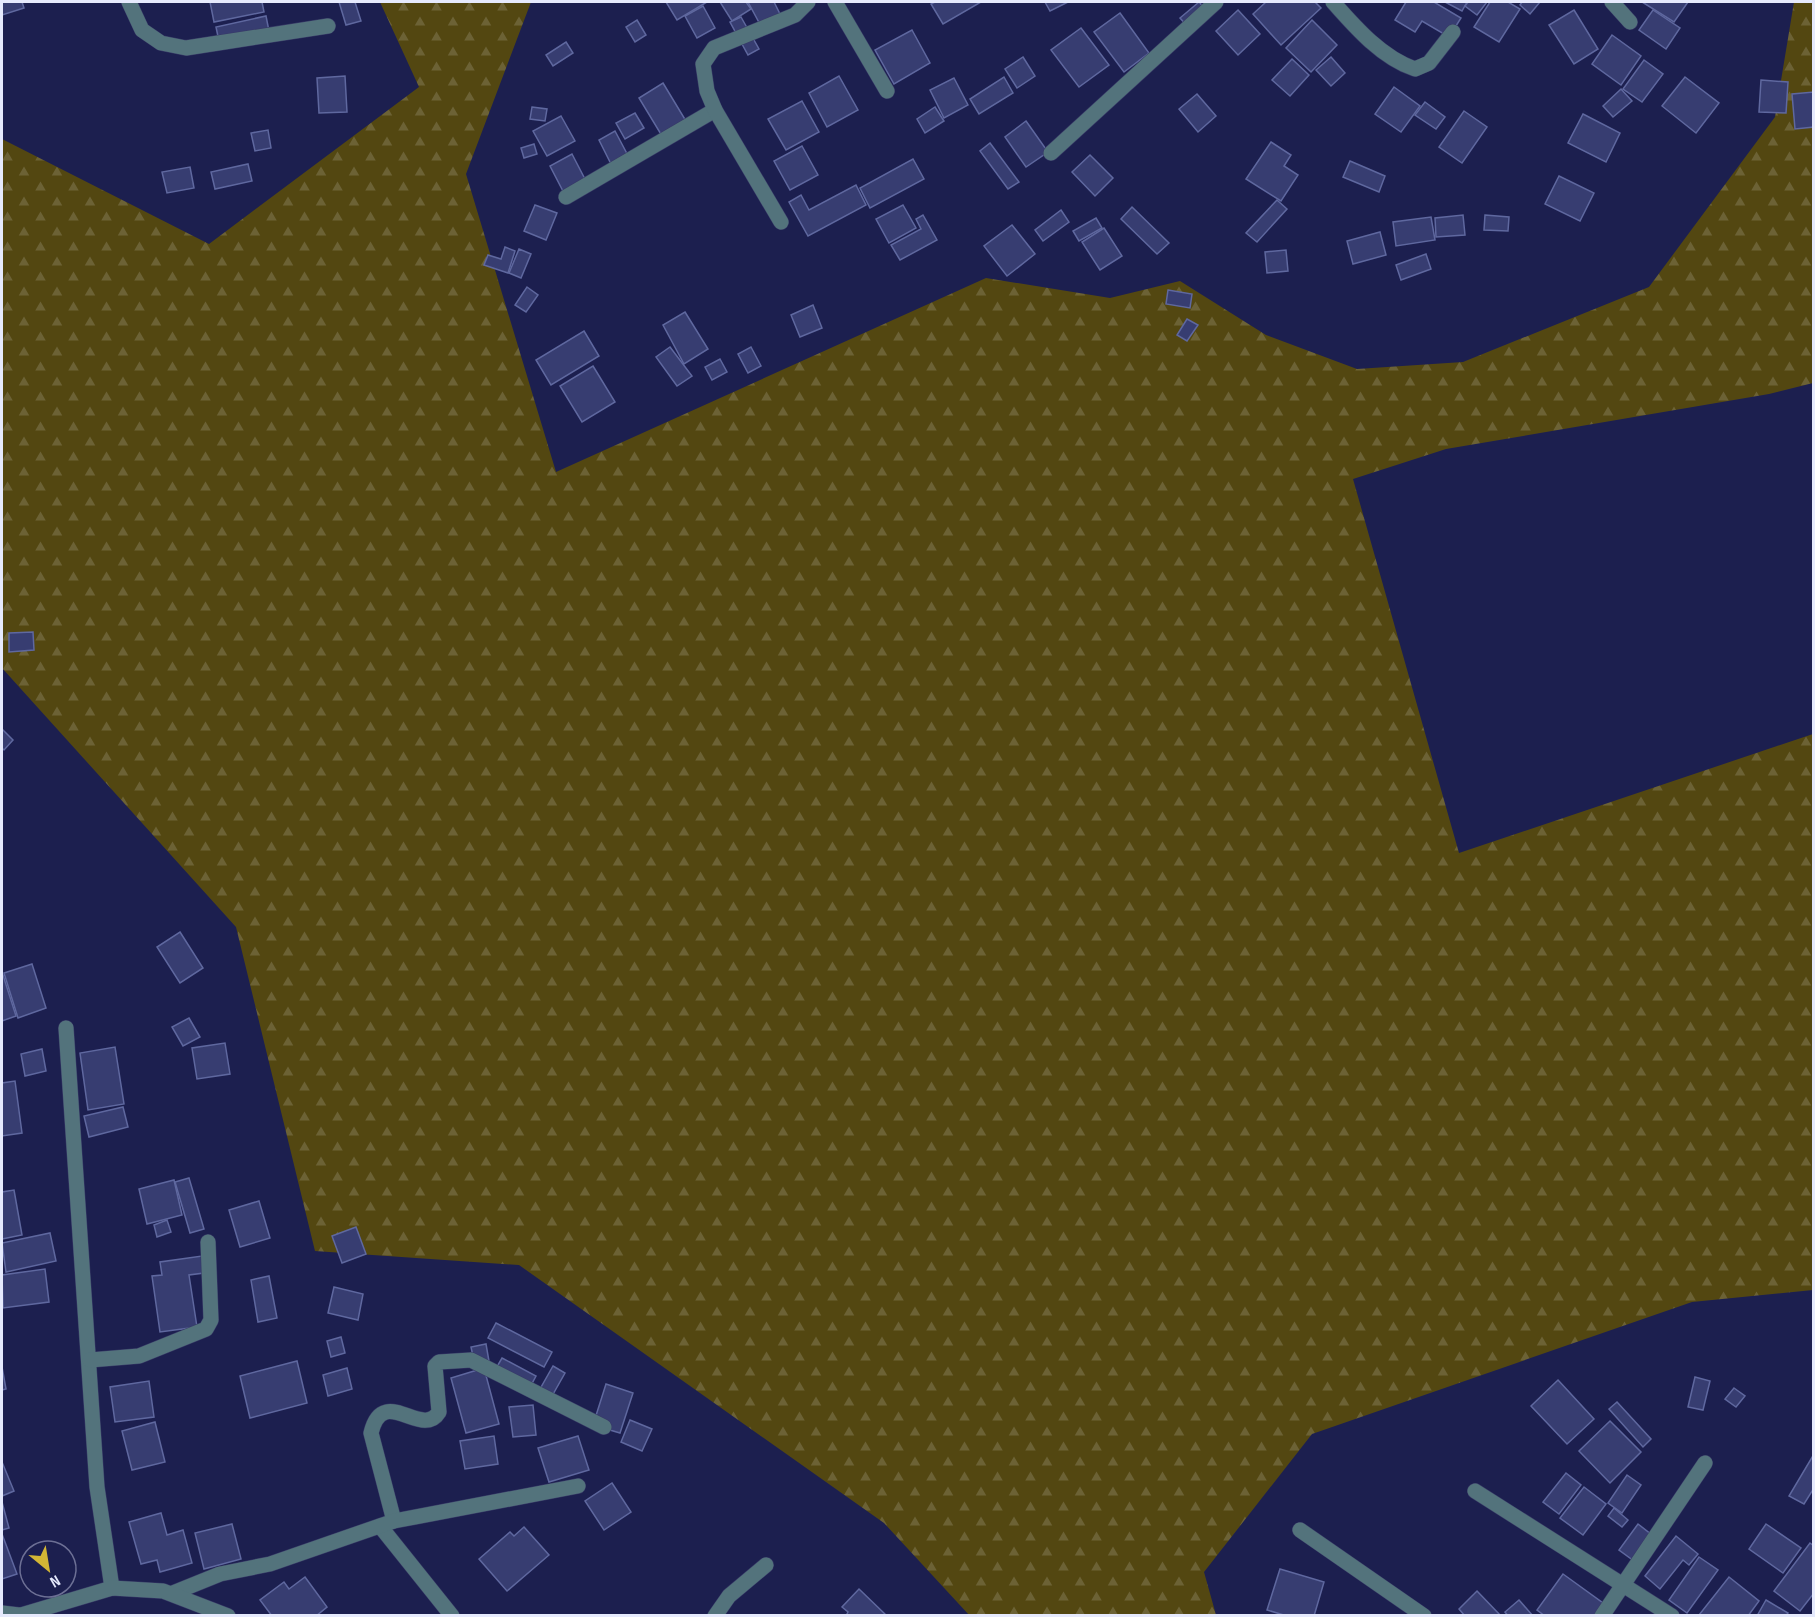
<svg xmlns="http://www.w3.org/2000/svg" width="1815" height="1617" font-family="'Sofia Sans Condensed',sans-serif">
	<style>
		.forest { fill: url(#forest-firs) }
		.building { fill: #373d71; stroke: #5f689f; stroke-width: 1.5 }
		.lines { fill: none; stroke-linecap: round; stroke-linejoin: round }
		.minor-casing { stroke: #383b67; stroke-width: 16 }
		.minor { stroke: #53737c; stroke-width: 15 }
	</style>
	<defs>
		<pattern id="forest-firs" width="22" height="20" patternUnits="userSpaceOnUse" patternTransform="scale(1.5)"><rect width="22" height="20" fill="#534711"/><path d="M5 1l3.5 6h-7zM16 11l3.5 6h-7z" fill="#6c6235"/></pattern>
	</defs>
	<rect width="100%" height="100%" fill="#1c1f4f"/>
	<path class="forest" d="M380,2h151l-65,172 90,298 430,-194 124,20 70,-17 86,54 91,34 106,-7 186,-75 126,-170 19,-115h19v381l-44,11 -323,55 -93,30 106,374 354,-119v556l-121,12 -380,132 -108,138 12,43 -246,1 -86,-93 -365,-258 -204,-14 -79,-324 -234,-259v-529l207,105 210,-157z"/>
	<g class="building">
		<path d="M2,2h20l2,6 -22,7z"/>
		<path d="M210,2h52l2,10 -50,10z"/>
		<path d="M339,2h16l6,19 -15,4z"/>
		<path d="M666,2h41l-30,18z"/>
		<path d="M720,2h26l5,7 -19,12z"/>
		<path d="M748,2h26l8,16 -20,10z"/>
		<path d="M935,2h46l-38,22 -12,-20z"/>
		<path d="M1045,2h23l-18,9z"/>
		<path d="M1199,2l7,8 -18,17 -8,-9z"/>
		<path d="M1266,2h49l6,6 -40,37 -28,-31z"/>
		<path d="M1406,2h28l27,16 -12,19 -27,-16 -7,11 -20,-12z"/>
		<path d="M1445,2h22l-5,9z"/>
		<path d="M1468,2h19l-10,13 -12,-9z"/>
		<path d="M1490,2h18l12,7 -21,33 -25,-15z"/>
		<path d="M1522,2h18l-10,12 -10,-9z"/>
		<path d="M1642,2h46l-14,20z"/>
		<path d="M703,6l12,22 -18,10 -12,-22z"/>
		<path d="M1238,10l22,24 -22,21 -22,-24z"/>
		<path d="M1574,10l24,39 -24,15 -25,-39z"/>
		<path d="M1653,10l27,18 -14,21 -27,-19z"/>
		<path d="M1120,13l29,40 -25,19 -30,-40z"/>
		<path d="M266,16l4,20 -50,10 -4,-19z"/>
		<path d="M741,17l18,32 -11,6 -18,-33z"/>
		<path d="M637,20l9,15 -11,7 -9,-15z"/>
		<path d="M1312,20l25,25 -26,27 -25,-24z"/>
		<path d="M1081,28l28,37 -30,22 -28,-37z"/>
		<path d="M912,30l18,33 -36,21 -19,-34z"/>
		<path d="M1612,35l29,21 -20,29 -29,-21z"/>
		<path d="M566,42l7,11 -20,13 -7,-11z"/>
		<path d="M1023,57l12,19 -18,12 -12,-19z"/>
		<path d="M1331,57l14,16 -14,13 -15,-16z"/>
		<path d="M1292,59l17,16 -19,21 -18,-16z"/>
		<path d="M1644,60l19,14 -21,28 -19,-13z"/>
		<path d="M345,76l2,36 -28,1 -2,-35z"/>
		<path d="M839,76l19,34 -31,17 -18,-34z"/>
		<path d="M1004,77l9,16 -34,21 -9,-15z"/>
		<path d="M1685,77l34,26 -23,30 -34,-27z"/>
		<path d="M954,78l14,27 -24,13 -14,-28z"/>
		<path d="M1761,80l27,2 -2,31 -27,-1z"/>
		<path d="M663,83l23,38 -24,15 -23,-38z"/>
		<path d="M1394,87l26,19 -19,26 -26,-18z"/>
		<path d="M1621,89l11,12 -19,16 -10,-11z"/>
		<path d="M1814,92v35l-19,2 -3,-35z"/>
		<path d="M1197,94l19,22 -18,16 -19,-23z"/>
		<path d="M802,101l17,31 -33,18 -18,-31z"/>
		<path d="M1425,102l20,15 -9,12 -21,-14z"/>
		<path d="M532,107l15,2 -2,12 -15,-2z"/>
		<path d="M935,107l9,14 -19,12 -8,-14z"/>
		<path d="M1464,111l23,16 -25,36 -23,-16z"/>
		<path d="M635,113l9,15 -19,11 -9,-16z"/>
		<path d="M1583,114l37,19 -14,29 -38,-19z"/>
		<path d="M561,116l14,25 -28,15 -14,-25z"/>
		<path d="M1026,121l22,31 -22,15 -21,-30z"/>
		<path d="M268,130l3,18 -16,3 -4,-18z"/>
		<path d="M615,131l18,34 -17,9 -17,-34z"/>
		<path d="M1271,142l20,13 -7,11 14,9 -17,26 -35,-22z"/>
		<path d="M990,143l29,39 -11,7 -28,-38z"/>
		<path d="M534,144l3,10 -13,4 -3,-10z"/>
		<path d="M802,146l16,29 -28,15 -16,-29z"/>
		<path d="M572,154l15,29 -22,12 -15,-29z"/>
		<path d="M1090,155l23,23 -18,18 -23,-24z"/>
		<path d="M913,159l11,20 -54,29 -10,-20z"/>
		<path d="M1350,161l35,15 -6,16 -36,-15z"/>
		<path d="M248,164l4,17 -37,8 -4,-17z"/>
		<path d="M190,167l4,21 -27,5 -5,-21z"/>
		<path d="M1559,176l35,17 -14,28 -35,-17z"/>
		<path d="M856,185l10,20 -58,31 -19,-34 12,-7 8,15z"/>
		<path d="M1277,200l10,9 -30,33 -11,-9z"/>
		<path d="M535,205l22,8 -11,27 -22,-9z"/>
		<path d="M903,205l13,23 -27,15 -13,-24z"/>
		<path d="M1132,207l37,36 -12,11 -36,-35z"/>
		<path d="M1061,210l8,12 -26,19 -8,-11z"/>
		<path d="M923,215l14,25 -37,20 -9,-15 30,-16 -5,-10z"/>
		<path d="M1463,215l2,20 -29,2 -1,-19z"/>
		<path d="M1485,215l24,2 -1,14 -24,-1z"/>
		<path d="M1431,217l4,23 -39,6 -3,-24z"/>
		<path d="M1096,218l6,10 -23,13 -6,-10z"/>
		<path d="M1012,225l23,29 -28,22 -23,-30z"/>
		<path d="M1104,228l18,28 -22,14 -18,-28z"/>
		<path d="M1380,232l6,23 -33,9 -6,-23z"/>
		<path d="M505,247l10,4 -7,22 -24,-8 4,-10 13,4z"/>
		<path d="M519,249l12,5 -10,24 -12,-5z"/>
		<path d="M1286,250l2,21 -21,2 -2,-21z"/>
		<path d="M1426,254l5,15 -30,11 -5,-15z"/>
		<path d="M527,287l11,8 -12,17 -11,-7z"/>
		<path d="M1168,290l24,4 -2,14 -24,-4z"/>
		<path d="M813,305l9,23 -22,9 -9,-22z"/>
		<path d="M685,312l23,37 -24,15 -21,-39z"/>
		<path d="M1187,319l11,6 -11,16 -10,-6z"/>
		<path d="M584,331l15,25 -48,29 -15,-25z"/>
		<path d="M670,347l22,29 -15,10 -21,-29z"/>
		<path d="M751,347l10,19 -13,7 -10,-19z"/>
		<path d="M720,359l7,13 -15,8 -7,-13z"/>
		<path d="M593,366l22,36 -33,20 -22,-36z"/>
		<path d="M33,632l1,18 -25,2v-19z"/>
		<path d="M2,729l11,11 -9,10 -2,-2z"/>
		<path d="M180,932l23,36 -23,15 -23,-36z"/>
		<path d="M32,964l14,44 -28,10 -14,-45z"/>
		<path d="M2,972l14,44 -14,5z"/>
		<path d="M189,1018l11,19 -17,9 -11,-19z"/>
		<path d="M225,1043l5,31 -33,5 -5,-31z"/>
		<path d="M115,1047l9,57 -36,6 -8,-57z"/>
		<path d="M42,1049l4,22 -21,5 -4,-22z"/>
		<path d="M15,1081l7,52 -20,3v-53z"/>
		<path d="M123,1107l5,20 -39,10 -5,-21z"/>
		<path d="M189,1178l15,51 -14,4 -15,-51z"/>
		<path d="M174,1180l8,35 -35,9 -8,-35z"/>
		<path d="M14,1190l8,45 -20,4v-47z"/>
		<path d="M259,1201l11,37 -30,9 -11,-37z"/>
		<path d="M167,1220l4,12 -14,5 -3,-12z"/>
		<path d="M356,1227l10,27 -24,9 -10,-27z"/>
		<path d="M50,1233l6,28 -50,11 -4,-29z"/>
		<path d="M202,1256l2,17 -15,2 8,52 -37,5 -8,-56 10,-1 -2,-13z"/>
		<path d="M45,1269l4,33 -46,6 -1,-33z"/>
		<path d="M269,1276l8,42 -19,4 -7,-42z"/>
		<path d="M334,1287l29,7 -5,26 -30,-7z"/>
		<path d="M496,1323l56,29 -8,15 -56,-29z"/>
		<path d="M341,1337l4,16 -14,4 -4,-16z"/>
		<path d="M486,1344l4,23 -14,3 -5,-23z"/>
		<path d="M502,1358l34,18 -7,13 -34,-19z"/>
		<path d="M297,1361l10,42 -57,15 -10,-42z"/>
		<path d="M553,1366l12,7 -13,23 -12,-7z"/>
		<path d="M2,1367l4,22 -4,1z"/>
		<path d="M347,1368l5,21 -24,7 -5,-21z"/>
		<path d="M484,1368l15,56 -33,9 -15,-55z"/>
		<path d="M1695,1377l15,4 -7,29 -15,-3z"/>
		<path d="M1558,1380l36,39 -27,25 -36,-38z"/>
		<path d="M149,1381l5,36 -39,5 -5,-35z"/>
		<path d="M606,1384l27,9 -13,40 -27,-8z"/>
		<path d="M1734,1388l11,8 -9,11 -11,-8z"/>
		<path d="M1617,1402l34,37 -8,8 -34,-38z"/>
		<path d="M533,1405l3,30 -23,2 -4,-30z"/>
		<path d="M630,1420l22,9 -10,22 -21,-9z"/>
		<path d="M1610,1421l31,31 -31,31 -31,-32z"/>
		<path d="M155,1422l10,40 -33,8 -10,-39z"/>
		<path d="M494,1436l4,28 -33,5 -5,-28z"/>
		<path d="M578,1436l11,34 -40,12 -11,-34z"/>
		<path d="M1814,1454v34l-10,16 -15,-8z"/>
		<path d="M2,1462l12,29 -12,5z"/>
		<path d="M1566,1473l15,12 -22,29 -16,-12z"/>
		<path d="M1627,1475l14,10 -19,28 -14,-10z"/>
		<path d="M612,1483l19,29 -27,18 -19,-29z"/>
		<path d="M1584,1487l22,17 -23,31 -23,-17z"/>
		<path d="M2,1502l7,26 -7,2z"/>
		<path d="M1614,1508l14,12 -6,7 -14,-11z"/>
		<path d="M161,1513l6,22 16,-5 9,33 -32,9 -3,-12 -16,4 -12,-42z"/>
		<path d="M232,1524l9,35 -37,10 -9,-36z"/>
		<path d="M1638,1524l14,11 -18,26 -15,-11z"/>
		<path d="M1766,1524l35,24 -18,25 -34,-24z"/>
		<path d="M524,1527l25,28 -42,36 -28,-32 31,-27 4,4z"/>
		<path d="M2,1534l15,40 -15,5z"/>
		<path d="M1676,1536l22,18 -9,11 -6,-5 -23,29 -15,-13z"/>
		<path d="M1810,1543l4,3v47l-14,18 -26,-20z"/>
		<path d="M1699,1557l19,13 -31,43 -18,-13z"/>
		<path d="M1280,1569l44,13 -10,34h-27l-20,-6z"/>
		<path d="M1563,1574l40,29 -9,13h-49l-8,-6z"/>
		<path d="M305,1577l22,30 -11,9h-44l-12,-16 24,-18 5,7z"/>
		<path d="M1729,1577l30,24 -11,15 -49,-1z"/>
		<path d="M859,1589l28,27h-41l2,-4 -6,-5z"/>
		<path d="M1477,1591l24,25h-36l-6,-7z"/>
		<path d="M1519,1600l14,16h-25l-3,-4z"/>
		<path d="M1766,1600l22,13 -2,3h-29z"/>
	</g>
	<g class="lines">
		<defs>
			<g id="minor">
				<path d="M129,2l13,28 19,13 25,5 142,-22"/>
				<path d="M835,2l52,89"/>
				<path d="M1333,2c22,25 49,56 82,67l14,-6 24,-31"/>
				<path d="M1612,2l18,20"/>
				<path d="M1051,153l165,-151"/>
				<path d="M566,197l149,-87"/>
				<path d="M781,222l-66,-112 -8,-19 -4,-27 11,-16 81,-33 13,-13"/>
				<path d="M66,1028l31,459 15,101"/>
				<path d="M90,1360l49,-4 67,-27 5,-9 -3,-78"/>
				<path d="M1475,1491l197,125"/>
				<path d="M394,1521l-23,-88c12,-50 51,7 68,-21l-4,-46 4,-4 32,-2 133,67"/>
				<path d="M380,1526l72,90"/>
				<path d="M1300,1530l124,86"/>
				<path d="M173,1593l47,-19 50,-10 124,-43 184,-35"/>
				<path d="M2,1613l17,2"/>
				<path d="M18,1616l94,-28 51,3 65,25"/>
				<path d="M715,1616l14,-20 37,-31"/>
				<path d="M1602,1616l103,-153"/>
			</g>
		</defs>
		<use href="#minor" class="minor-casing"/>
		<use href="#minor" class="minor"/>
	</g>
	<rect width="1815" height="1617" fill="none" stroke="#e6eafd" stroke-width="6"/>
	<g transform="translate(48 1569) rotate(150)"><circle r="28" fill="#1c1f4f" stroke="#6d7095" stroke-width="1.5"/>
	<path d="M0-4.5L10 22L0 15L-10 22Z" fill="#d3b635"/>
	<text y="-9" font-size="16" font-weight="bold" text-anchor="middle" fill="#e6eafd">N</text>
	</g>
</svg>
